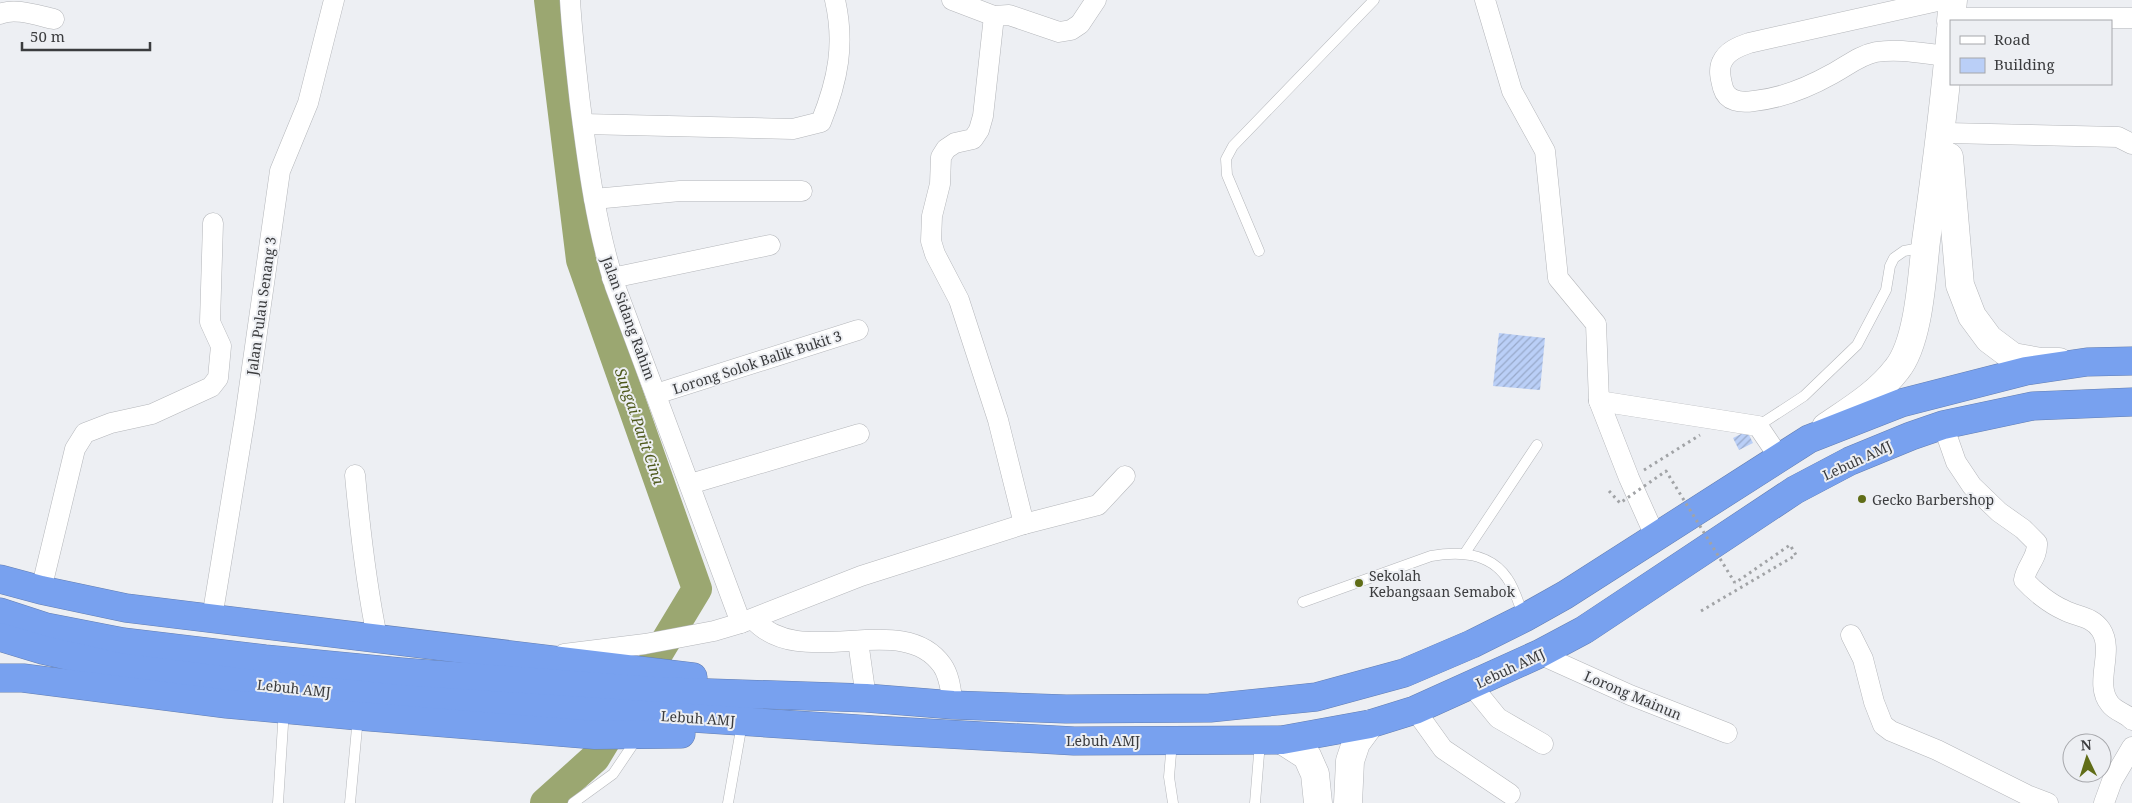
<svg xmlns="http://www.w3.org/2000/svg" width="2132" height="803" font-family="'Noto Serif',serif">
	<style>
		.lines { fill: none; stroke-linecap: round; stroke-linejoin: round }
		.river { stroke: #9ba771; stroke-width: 30 }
		.building { fill: url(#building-hatch) }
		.lane-casing { stroke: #b4b6ba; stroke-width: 11 }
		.street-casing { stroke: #b4b6ba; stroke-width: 21 }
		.secondary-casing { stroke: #b4b6ba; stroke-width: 29 }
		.highway-casing { stroke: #637eb1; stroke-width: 29 }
		.path { stroke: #a1a3a6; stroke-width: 3; stroke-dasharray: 2.5 4; stroke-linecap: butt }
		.lane { stroke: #fff; stroke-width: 10 }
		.street { stroke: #fff; stroke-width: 20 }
		.secondary { stroke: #fff; stroke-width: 28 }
		.highway { stroke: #78a1ef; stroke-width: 28 }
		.path-bridge { stroke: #a1a3a6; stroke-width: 3; stroke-dasharray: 2.5 4; stroke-linecap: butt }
		.poi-dot { fill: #606d17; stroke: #edeff3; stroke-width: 2 }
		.labels { text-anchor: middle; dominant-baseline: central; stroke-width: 4; stroke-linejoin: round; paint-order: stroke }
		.street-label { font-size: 14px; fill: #3b3c3e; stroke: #edeff3 }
		.poi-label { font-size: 14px; fill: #3b3c3e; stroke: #edeff3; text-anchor: start }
		.water-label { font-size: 15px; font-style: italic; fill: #4e591c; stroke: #edeff3 }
	</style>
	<defs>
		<pattern id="building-hatch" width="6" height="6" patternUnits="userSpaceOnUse" patternTransform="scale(1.25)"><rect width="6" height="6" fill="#bacff7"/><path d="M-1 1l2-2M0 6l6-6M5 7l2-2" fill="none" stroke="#98a9c9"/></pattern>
	</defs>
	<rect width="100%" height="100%" fill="#edeff3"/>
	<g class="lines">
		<path class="river" d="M545,803l50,-45 102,-169 -116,-329 -32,-260"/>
	</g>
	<g class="building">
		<path d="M1499,333l46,5 -5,52 -47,-4z"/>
		<path d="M1747,431l6,12 -14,7 -6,-12z"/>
	</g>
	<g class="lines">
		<defs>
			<g id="lane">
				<path d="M1259,251l-32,-76 -1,-16 7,-13 141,-146"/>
				<path d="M1758,426l46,-30 53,-51 29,-55 4,-24 4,-8 10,-7 21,-4"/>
				<path d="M1465,553l72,-108"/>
				<path d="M1303,602l128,-46c28,-5 58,-4 76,22 8,11 12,27 17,39"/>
				<path d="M1172,742l-3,35 4,26"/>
				<path d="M278,803l6,-94"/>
				<path d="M350,803l8,-86"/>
				<path d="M573,803l40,-29 25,-37"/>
				<path d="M728,803l12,-68"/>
				<path d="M1255,803l5,-61"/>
			</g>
			<g id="street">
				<path d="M570,0c2,34 6,68 10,103 8,62 16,123 35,183l126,337"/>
				<path d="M952,0l42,16 15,-1 50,17 12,-2 9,-6 16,-24"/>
				<path d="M1485,0l27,91 33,60 13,127 38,46 3,77 30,77 26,58"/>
				<path d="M1942,0l-193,43c-11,4 -22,8 -27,19 -4,8 -1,18 1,26 4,14 18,15 31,13 29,-3 53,-13 78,-27 15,-8 28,-19 44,-22 24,-4 49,2 72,4"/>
				<path d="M0,14c15,-7 39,2 54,5"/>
				<path d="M994,16l-11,100 -4,14 -6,9 -18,4 -9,6 -5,8 -1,27 -8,32 -1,25 4,13 24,46 39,120 26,104"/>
				<path d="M1952,18h180"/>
				<path d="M583,124l210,5 28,-7c17,-42 24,-78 14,-122"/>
				<path d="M1947,133l171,4 14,7"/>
				<path d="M594,199l86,-8h122"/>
				<path d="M612,278l158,-33"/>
				<path d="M656,394l202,-64"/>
				<path d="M1599,401l159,25 21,31"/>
				<path d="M1943,425l13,37 16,24 27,26 24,17 14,14c1,15 -11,23 -13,37 10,11 26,24 40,30 13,7 28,6 37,20 14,22 -8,53 9,74 6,8 16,9 22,16"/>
				<path d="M355,475c5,55 11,108 22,162"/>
				<path d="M690,484l169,-50"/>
				<path d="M41,590l34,-141 10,-16 26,-10 41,-9 59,-27 7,-9 3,-32 -11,-24 3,-99"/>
				<path d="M212,618l33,-201 35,-246 28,-68 26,-103"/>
				<path d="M753,619c48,54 149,-11 189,46 8,11 9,27 11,40"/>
				<path d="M1851,635l12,24 11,43 9,23 8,6 46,19 90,45 21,8"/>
				<path d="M858,641l8,57"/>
				<path d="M564,654l81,-10 69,-13 27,-8 120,-47 163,-52 74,-19 27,-29"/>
				<path d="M1539,654l91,41 97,38"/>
				<path d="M1472,686l26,32 45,26"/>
				<path d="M1415,710l28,39 67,45"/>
				<path d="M2104,803l8,-22 20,-34"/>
			</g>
			<g id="secondary">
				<path d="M1951,21l2,-21"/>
				<path d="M1949,157l11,128 12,31 17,23 24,18 28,5h18"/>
				<path d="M1826,427c25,-17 52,-33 71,-58 22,-27 25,-93 29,-128 10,-71 19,-141 25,-212"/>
				<path d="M1282,740l25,16 8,18 3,29"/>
				<path d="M1348,803l2,-42 6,-18 14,-19"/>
			</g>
			<g id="highway">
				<path d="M0,579l41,11 85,18 567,69"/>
				<path d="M0,612l46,15 77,15 142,17 136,13 252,19 213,7 87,7 113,4 144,-1 106,-11 88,-24 68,-29 52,-26 41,-23 244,-156 92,-36 125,-32 61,-9 45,-1"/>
				<path d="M0,637l43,13 75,17 143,18 139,14 474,31 200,11 208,-1 88,-16 45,-14 124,-56 45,-24 211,-140 55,-29 61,-25 32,-11 90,-19 99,-4"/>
				<path d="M0,678h23l204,26 131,12 237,19 86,-1"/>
			</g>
		</defs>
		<use href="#lane" class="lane-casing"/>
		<use href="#street" class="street-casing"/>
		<use href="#secondary" class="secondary-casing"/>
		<use href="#highway" class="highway-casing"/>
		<g class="path">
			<path d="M1644,470l56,-35"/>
			<path d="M1701,611l95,-56 -6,-10 -55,38"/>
		</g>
		<use href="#lane" class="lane"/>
		<use href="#street" class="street"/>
		<use href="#secondary" class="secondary"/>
		<use href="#highway" class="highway"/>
		<path class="path-bridge" d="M1609,491l11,12 46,-32 69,112"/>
	</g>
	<g class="poi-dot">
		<circle cx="1862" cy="499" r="5"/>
		<circle cx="1359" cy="583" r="5"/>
	</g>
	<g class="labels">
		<g class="street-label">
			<text transform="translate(261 306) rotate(-82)">Jalan Pulau Senang 3</text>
			<text transform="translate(629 318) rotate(70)">Jalan Sidang Rahim</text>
			<text transform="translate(757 362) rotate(-18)">Lorong Solok Balik Bukit 3</text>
			<text transform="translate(1857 460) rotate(-25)">Lebuh AMJ</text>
			<text transform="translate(1510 668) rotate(-25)">Lebuh AMJ</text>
			<text transform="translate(294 688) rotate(6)">Lebuh AMJ</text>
			<text transform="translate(1633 695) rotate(23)">Lorong Mainun</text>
			<text transform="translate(698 718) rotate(4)">Lebuh AMJ</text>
			<text x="1103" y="740">Lebuh AMJ</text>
		</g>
		<g class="poi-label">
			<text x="1872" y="499">Gecko Barbershop</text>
			<text x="1369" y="575">Sekolah<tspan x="1369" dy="16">Kebangsaan Semabok</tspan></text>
		</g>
		<g class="water-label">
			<text transform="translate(640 426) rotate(71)">Sungai Parit Cina</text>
		</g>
	</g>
	<rect x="1950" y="20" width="162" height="65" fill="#edeff3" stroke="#a6a7ab"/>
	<rect x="1960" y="36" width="25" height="8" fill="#ffffff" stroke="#a6a7ab"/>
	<text x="1994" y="45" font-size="15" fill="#3b3c3e">Road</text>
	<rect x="1960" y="58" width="25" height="15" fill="#bacff7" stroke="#a6a7ab"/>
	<text x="1994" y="70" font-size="15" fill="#3b3c3e">Building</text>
	<g transform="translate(2087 758) rotate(356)"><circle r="24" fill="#edeff3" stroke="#a6a7ab"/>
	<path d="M0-4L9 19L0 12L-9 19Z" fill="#606d17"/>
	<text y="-8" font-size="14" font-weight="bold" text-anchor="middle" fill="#3b3c3e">N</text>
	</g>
	<path d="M22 42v8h128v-8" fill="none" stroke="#3b3c3e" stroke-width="2.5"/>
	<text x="30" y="42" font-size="15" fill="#3b3c3e" stroke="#edeff3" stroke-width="4" paint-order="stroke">50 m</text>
</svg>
